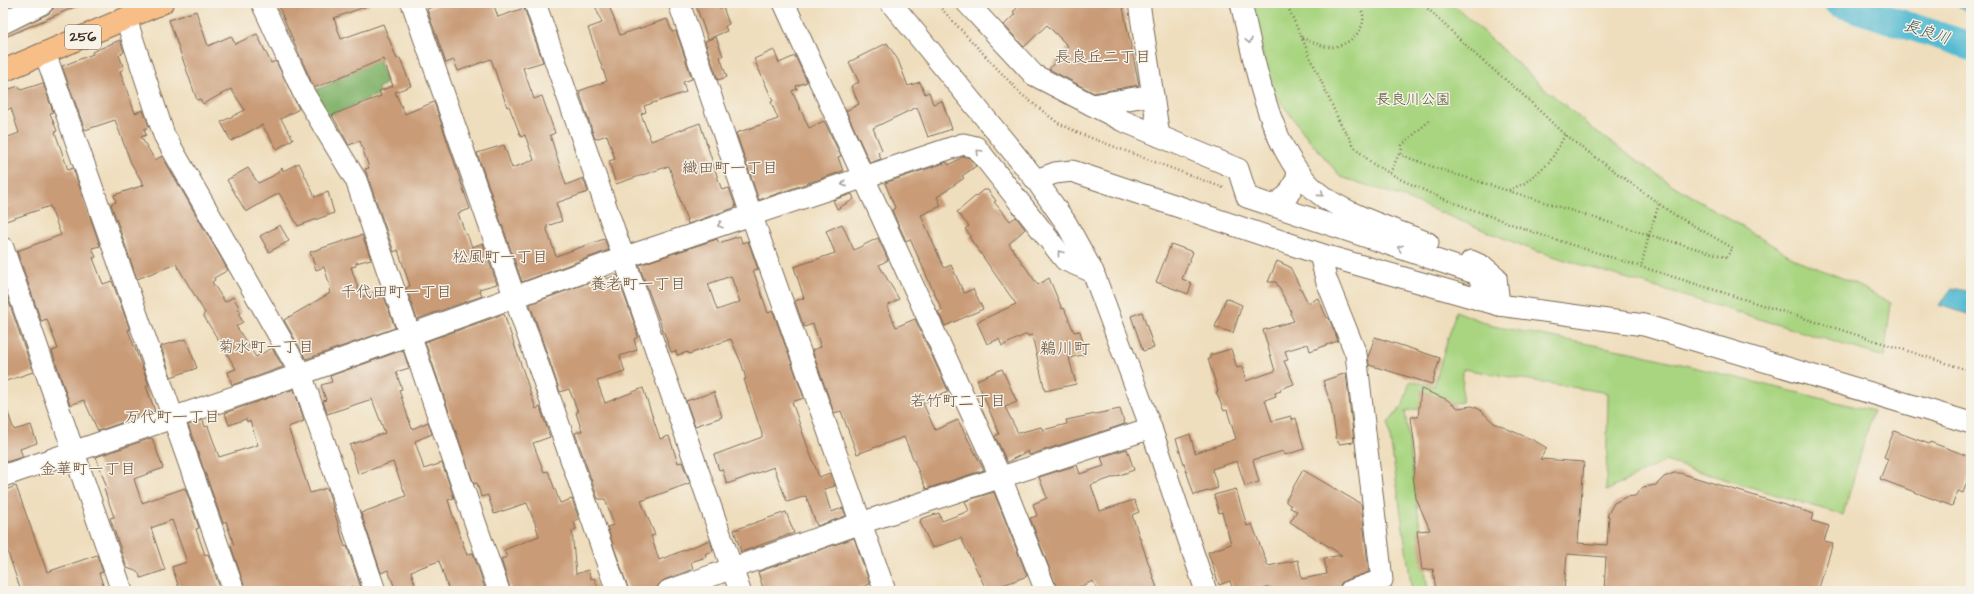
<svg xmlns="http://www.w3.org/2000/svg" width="1974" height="594" font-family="'Architects Daughter','Klee One',sans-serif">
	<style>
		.green { fill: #a9d581; stroke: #728050 }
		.forest { fill: #86b66f; stroke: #607046 }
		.water { fill: #54bbd2; stroke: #487278 }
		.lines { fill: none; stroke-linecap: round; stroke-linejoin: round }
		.river { stroke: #54bbd2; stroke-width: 28 }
		.building { fill: #c99b77; fill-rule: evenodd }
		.minor-casing { stroke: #7a6956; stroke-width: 23 }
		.highway-casing { stroke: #7a6956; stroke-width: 24 }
		.path { stroke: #7a6956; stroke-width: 2.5; stroke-dasharray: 1 3; stroke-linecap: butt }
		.minor { stroke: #fff; stroke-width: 21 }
		.highway { stroke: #f7be88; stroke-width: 22 }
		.oneway { stroke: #a79f9a }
		.labels { text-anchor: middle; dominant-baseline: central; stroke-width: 3; stroke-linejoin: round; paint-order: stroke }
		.shield { fill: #f7f3e8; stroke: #73665b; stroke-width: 1 }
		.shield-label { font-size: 14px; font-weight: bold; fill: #3b2a1e }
		.park-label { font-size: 15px; fill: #565537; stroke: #f7f3e8 }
		.water-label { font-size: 16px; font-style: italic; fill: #425654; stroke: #f7f3e8 }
		.neighbourhood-label { font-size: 16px; fill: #6d523d; stroke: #f7f3e8 }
		.quarter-label { font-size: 17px; fill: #6d523d; stroke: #f7f3e8 }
	</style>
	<rect width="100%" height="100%" fill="#f7f3e8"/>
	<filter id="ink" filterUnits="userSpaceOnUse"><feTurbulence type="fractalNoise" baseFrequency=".025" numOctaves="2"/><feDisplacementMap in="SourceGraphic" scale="8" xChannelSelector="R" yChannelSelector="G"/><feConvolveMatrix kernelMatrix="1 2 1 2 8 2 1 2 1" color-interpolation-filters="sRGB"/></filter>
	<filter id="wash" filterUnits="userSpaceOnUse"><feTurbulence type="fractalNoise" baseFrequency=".012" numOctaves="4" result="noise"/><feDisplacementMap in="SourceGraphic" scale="16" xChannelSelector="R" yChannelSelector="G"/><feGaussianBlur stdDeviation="0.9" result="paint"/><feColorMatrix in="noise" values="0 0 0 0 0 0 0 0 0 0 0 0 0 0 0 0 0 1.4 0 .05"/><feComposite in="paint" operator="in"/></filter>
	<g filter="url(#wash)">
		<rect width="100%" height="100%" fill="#efdebd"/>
		<g class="green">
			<path d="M1248,3h204l92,85 55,46 72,50 126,76 55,22 39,21 -7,54 -351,-107 -136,-55 -56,-18 -34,-40 -34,-45z"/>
			<path d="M1456,311l37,15 143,27 237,58 -30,104 -178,-54 -59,30 2,-98 -145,-24 -1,33 -57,9 23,180h-16l-24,-168 15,-18 7,-24 24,5z"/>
		</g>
		<path class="forest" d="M378,53l8,31 -8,4 1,6 -51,22 -14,-25 30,-14z"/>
		<g class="water">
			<path d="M1953,3h18v11z"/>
			<path d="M1952,288l19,4v23l-32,-10z"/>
		</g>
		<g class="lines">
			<path class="river" d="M1838,3l133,43"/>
		</g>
		<g id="blocks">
			<g class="building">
				<path d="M55,3h29l-81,35v-3l45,-21 5,-5z"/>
				<path d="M277,3h93v2l-36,13 7,21 42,-15 14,35 3,-1 11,28 -16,6 10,22 29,-12 36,107 -12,4 8,22 1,-1 5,13 11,-4 14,41 -18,5 3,7 -65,23 -11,-31 4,-2 -12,-36 -4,2 -29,-83 4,-1 -9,-27 -11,4 -17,-30 49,-19 -2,-5 14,-5 -10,-27 -69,29z"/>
				<path d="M443,3h50l5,14 26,-9 19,54 -20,6 11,31 8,-3 13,37 -5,2 16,50 17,-7 5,14 -32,11 6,18 -15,5v4l9,26 48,-17 5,11 -87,32 -45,-129 27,-8 8,23 22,-8 -9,-25 -4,2 -12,-31 -2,1 -16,-48 -33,12 -4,-11 -8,3 -19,-54z"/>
				<path d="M594,3h14l12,32 47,-16 5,13 4,-1 16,48 -9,3 3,10 -42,14 2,6 -5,2 10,27 49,-18 19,59 3,8 7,-2 7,19 -48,17 -19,-58 -53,18 -7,-23 6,-2 -8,-24 -12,4 -16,-48 28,-10 -19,-53 14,-5z"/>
				<path d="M695,3h22l2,5 4,-1 6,17 -4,2 2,5 -19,8z"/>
				<path d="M1022,3h100l17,82 -45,8 -45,-24 19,-23 -21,-21 -23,22 -20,-22 11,-11 -2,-2z"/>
				<path d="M196,11l12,35 23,-10 4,8 22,-10 14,29 5,-2 23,48 -18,10 12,20 -16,10 -15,-24 -31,16 -10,-19 24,-12 -14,-21 -28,15 -3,-5 -3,1 -28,-80z"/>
				<path d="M716,37l7,19 -3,1 7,20 -9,3 -13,-39z"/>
				<path d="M120,40l4,12 -5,3 5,14 -4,2 15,42 8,-3 6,17 -5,2 2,6 -5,2 14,23 7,-4 66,114 -14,8 1,2 -3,2 13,20 8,-5 6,10 -1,1 3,5 -2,2 4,7 -7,4 20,31 16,-9 11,19 -51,18 -4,-13 8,-3 -33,-54 2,-2 -29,-49 -39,15 -26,-75 5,-2 -2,-7 30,-10 -13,-22 -16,-43 -30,10 -23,-64 31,-12 -1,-2z"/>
				<path d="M887,43l11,17 10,26 12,-4 5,12 4,-2 4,12 9,-3 10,28 -24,8 -11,-30 -44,21 9,22 -4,2 3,7 -11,4 -24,-52 13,-7 -8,-18 8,-4 -10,-20z"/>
				<path d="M774,50l5,13 16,-7 12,26 -11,4 1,3 -5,2 17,37 15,-7 17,35 -3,1 5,14 -84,29 -23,-67 42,-14 -7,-17 2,-1 -19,-42z"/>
				<path d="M43,83l10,29 -3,1 7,18 -2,1 13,38 5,-2 27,78 -8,2 4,9 -3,1 10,26 9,-3 18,49h-2l21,55 -3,1 9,25 -57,20 -14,-31 -14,5 -18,-54 6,-2 -11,-30 -6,2 -24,-70 44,-16 -11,-29 -47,16v-12l5,-2 -5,-13v-56l16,-6 -8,-25 -8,4v-21l16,-5 2,4z"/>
				<path d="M964,156l5,2 7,8 -14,10 2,2 -27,19 4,9 -20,9 23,53 7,-3 13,28 9,-4 10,20 -38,17 -7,-14 4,-2 -32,-71 -4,2 -14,-31 3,-2 -10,-25 62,-21 2,3z"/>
				<path d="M299,163l16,34 13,-5 6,21 -36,13 -19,-33 -33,19 -19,-32 21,-12 10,15 15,-7 9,-8 1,3z"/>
				<path d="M983,190h5l8,11 -2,1 16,19 6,-4 9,12 -16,15 29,41 11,-7 13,31 2,-1 10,24 6,-1 6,23 -17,4 7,26 -31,7 -13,-56 -4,1 -1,-2 -25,12 -3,-7 -12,5 -10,-22 39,-18 -47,-67 2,-1 -6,-7 4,-3 -12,-14z"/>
				<path d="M852,194l2,5 -17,10 -4,-9z"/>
				<path d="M842,224l12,26 24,-12 10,22 -9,5 20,34 -12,7 9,21 19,-8 33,72 -25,12 12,27 23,-10 26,50 -58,19 -22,-52 -47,17 -16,-43 -7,2 -22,-63 9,-3 -8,-23 -9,3 -9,-26 9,-3 -10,-31 41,-14 -9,-22z"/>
				<path d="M280,225l9,16 -20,11 -9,-16z"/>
				<path d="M362,235l9,24 -15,4v3l-5,1 10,30 21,-7 13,38 -89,31 -22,-39 46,-27 -1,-3 2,-1 -7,-22 -8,3 -6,-18z"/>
				<path d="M740,236l2,7 6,-2 10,28 -5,1 15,43 5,-2 31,87 -12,4 15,43 12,32 11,-4 5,13 -11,3 7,23 12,-4 3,8 -29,10 -11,-30 -19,6 -13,-35 -47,17 -5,-15 -3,1 -5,-15 48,-18v-3l-18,-55h2l-4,-14 -11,-26 -42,15 -1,-2 -11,3 -1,-4 -5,1 -32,-87 78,-26 2,4zM731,276l9,26 -23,8 -9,-26z"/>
				<path d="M1171,244l22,8 -11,27 10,4 -4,11 -32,-12z"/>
				<path d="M1277,261l13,6 18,36 10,-5 9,20h2l9,23 -28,10 -2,-7 -23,7 3,9 -4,1 10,23 -14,5 1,2 -6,2 1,3 -11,4 7,21 19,-5 1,4 4,-2 8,31 -19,6 -2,-4 -30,9 6,22 -14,4 -8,-25 -25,8 6,19 -24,7 -18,-56 14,-5 5,19 41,-14 -9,-29 -3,1 -8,-19 2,-1 -10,-32h2v-4l21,-6 6,19 5,-1 4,14 29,-10 -12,-41 31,-9 -3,-6v-4l-15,-29h-8z"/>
				<path d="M617,275l19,53 2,9 -4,2 3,11 -17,6 5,16 -28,9 8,22 38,-15 17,51 9,-3 9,27 4,-1 8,21 -49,18 14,34 -4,1 8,24 51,-20 3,11 -8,3 1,3 -15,5 2,7 -29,11 -5,4 -3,5 -5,2h-22l-22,-64 7,-2 -9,-26h-7l-23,-66 7,-2 -6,-18 2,-1 -9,-23 -9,3 -30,-88 77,-28 -1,3z"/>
				<path d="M3,285l30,87 -30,10z"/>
				<path d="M1226,298l16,7 -9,28 -18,-6z"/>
				<path d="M1142,312l12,36 -11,3 -12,-35z"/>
				<path d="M504,314l32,95 4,-2 10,30 -17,6 11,29 4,-1 12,32 12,-4 7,20 -5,2 2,8 -4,2 4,43 12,-4 3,9 3,-1 5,13h-88l-10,-32 6,-2 -3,-7 35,-14 -4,-13 -8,-20 -33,11 -6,-19 -7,2 -4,-14 -3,1 -49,-142z"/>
				<path d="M1375,337l65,21 -8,26 -63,-19 -1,-8z"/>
				<path d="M186,339l11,29 -26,9 -10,-31z"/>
				<path d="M403,350l6,18 -13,4 6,17 -3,1 13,39 16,-7 4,12 -17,7 9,28 18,-6 12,35 -6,2 4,13 15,42 6,-2 13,38h-37l-10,-30 -28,10 6,20h-21l-8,-21 -7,3 -20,-60 45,-17 -13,-34 -35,12 -8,-29 35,-12 -13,-34 -45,15 -4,-13 3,-1 -5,-15 11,-3 -2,-6z"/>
				<path d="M1002,369l15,33 -12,5 13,26 23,-6 2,3 24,-6 -1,-4 54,-11 5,15 -96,31 -1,-4 -21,11 -12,-26 4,-2 -22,-54z"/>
				<path d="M1346,373l8,69 -15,2v-2h-2l-6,-37 -8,-24z"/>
				<path d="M294,389l10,32 -16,6 22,66 17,-5 18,59 2,-1 15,45h-8l-1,-5 -17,5h-90l-15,-45 3,-1 -8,-24 -3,2 -35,-98 15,-5 2,7 3,-1 11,31 39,-12 -8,-24 -3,1 -1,-3 -17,6 -4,-12z"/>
				<path d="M1421,389l25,10 12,9 14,-2 7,3 15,14 41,18 12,7 -7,11 44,3 -6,81 29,2 2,-29h-2l7,-13 12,-6 9,-1 8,-9 13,-2 8,-8 10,-4h6l134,41 -2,7 17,5 -5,15 9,2 -15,48h-214l2,-34 -39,-3 -3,37h-128l-3,-22 -11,1 -5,-39 13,-1 -14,-32 -3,-22 3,-19 -5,-40h7z"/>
				<path d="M714,392l8,25 -27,9 -9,-25z"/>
				<path d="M3,405h2l9,25 17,-5 6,18 -17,6 3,8 -17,5 -3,-10z"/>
				<path d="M1894,431l35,13 1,-2 41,15v14l-8,22 -5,-2 -6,15 -72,-27 8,-20 -4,-2z"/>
				<path d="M152,438l11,30 -29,11 8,24 43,-15 14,40 -3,1 9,26 3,-1 13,37h-41l-8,-24 15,-5 -15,-42 -21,8 14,42 -24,8 -3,-6 -11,-4 -17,-50 4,-1 -10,-28 3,-1 -11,-31z"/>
				<path d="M1127,449l7,21 -43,15 9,26 34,-11 5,12 -7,3 26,76h-60l-5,-10 -23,10h-12l-28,-73 7,-2 -4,-12 14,-6 -8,-21 38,-12 3,9 24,-8 -3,-9z"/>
				<path d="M1303,470l58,34 8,68 -23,8 -5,3 -3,8h-67l-1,-4 -13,4h-24l-3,-10 -11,4 -11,-33 23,-8 -9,-32 -3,1 -5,-18 22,-6 11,37 5,-2 16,42 30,-6 4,19 25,-5 -3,-16 18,-3 -52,-33 7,-11 -7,-3 1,-2 -5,-4v-2z"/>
				<path d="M16,486l31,86 50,-17 6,17 -4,1 6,18h-84l-18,-53v-47z"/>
				<path d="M994,492l33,84 -40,15 -26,-53 -29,10 -12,-26 1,-3 18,-6 3,8 27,-10 -4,-10z"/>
				<path d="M786,512l8,21 -53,19 -7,-22z"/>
				<path d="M854,538l16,46 -19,7h-87l-6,-19z"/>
			</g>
		</g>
	</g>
	<g filter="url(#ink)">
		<use href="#blocks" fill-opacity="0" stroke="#7a6956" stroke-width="1"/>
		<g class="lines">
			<defs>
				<g id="minor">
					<path d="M262,3l41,89 53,88 143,411"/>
					<path d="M412,3l205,588"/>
					<path d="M535,3l205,588"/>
					<path d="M679,3l72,211 134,377"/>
					<path d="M784,3l217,475 45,113"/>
					<path d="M891,3l145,177 30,43 27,49 58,156 55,163"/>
					<path d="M967,3l67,72 87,45 117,49 9,28 231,77 4,10 -2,16"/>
					<path d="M1139,3l20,133"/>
					<path d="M1241,3c14,59 29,158 84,195 31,20 68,31 103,45"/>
					<path d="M126,19l38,116 137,239 74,217"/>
					<path d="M3,23l40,-20"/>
					<path d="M45,53l189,538"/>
					<path d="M1092,105l61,-10"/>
					<path d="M1036,180l19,-7 17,-2 248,83 179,51 145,20 327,98"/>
					<path d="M1273,206l15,-11 11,-21"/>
					<path d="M3,248l119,343"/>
					<path d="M1320,254l6,25 30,75 26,226 -32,11"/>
					<path d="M1471,261l13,6 12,10 3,28"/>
					<path d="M3,476l298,-102 322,-116 340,-114 13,3 89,113 28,12"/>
					<path d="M668,591l193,-68 290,-95"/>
				</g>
				<path id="highway" d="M3,71l159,-68"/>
			</defs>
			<use href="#minor" class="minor-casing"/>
			<use href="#highway" class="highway-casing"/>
			<g class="path">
				<path d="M936,3l85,91 37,29 23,11 145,55"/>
				<path d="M1286,3l54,120 16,26 17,15 29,16 39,18 103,38 427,135"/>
				<path d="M1422,3l55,53 42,35 46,44 108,79 60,34 -7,9 -77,-22 10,-31"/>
				<path d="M1373,7l12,-4"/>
				<path d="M1302,38c9,3 18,8 27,9 16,1 37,-15 34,-32 -1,-4 -3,-8 -4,-12"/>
				<path d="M1429,121l-27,24 -1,10 38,14 210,66 -8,32"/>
				<path d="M1390,173l10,-21"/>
				<path d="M1509,190l16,-7 25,-21 15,-27"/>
			</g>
			<use href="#minor" class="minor"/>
			<use href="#highway" class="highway"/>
		</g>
		<defs><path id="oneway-chevron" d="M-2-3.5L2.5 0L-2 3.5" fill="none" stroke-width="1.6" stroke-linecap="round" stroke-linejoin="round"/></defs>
		<g class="oneway">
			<use href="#oneway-chevron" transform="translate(1249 41) rotate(78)"/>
			<use href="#oneway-chevron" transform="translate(979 152) rotate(-134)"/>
			<use href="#oneway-chevron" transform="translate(844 184) rotate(162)"/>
			<use href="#oneway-chevron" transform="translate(1321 194) rotate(41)"/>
			<use href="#oneway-chevron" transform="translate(720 225) rotate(161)"/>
			<use href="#oneway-chevron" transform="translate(1400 248) rotate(-161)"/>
			<use href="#oneway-chevron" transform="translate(1060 253) rotate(-128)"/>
		</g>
	</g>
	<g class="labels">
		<rect class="shield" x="65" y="25" width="36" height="24" rx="3"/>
		<g class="shield-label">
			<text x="83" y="37">256</text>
		</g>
		<g class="park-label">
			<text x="1413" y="99">長良川公園</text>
		</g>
		<g class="water-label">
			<text transform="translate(1927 32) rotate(18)">長良川</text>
		</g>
		<g class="neighbourhood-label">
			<text x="1103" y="57">長良丘二丁目</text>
			<text x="730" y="168">織田町一丁目</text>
			<text x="500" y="257">松風町一丁目</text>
			<text x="638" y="284">養老町一丁目</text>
			<text x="396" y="292">千代田町一丁目</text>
			<text x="266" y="347">菊水町一丁目</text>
			<text x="958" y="401">若竹町二丁目</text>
			<text x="172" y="417">万代町一丁目</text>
			<text x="88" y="469">金華町一丁目</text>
		</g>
		<g class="quarter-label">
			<text x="1065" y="349">鵜川町</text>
		</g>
	</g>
	<rect width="1974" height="594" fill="none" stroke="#f7f3e8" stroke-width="16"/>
</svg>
